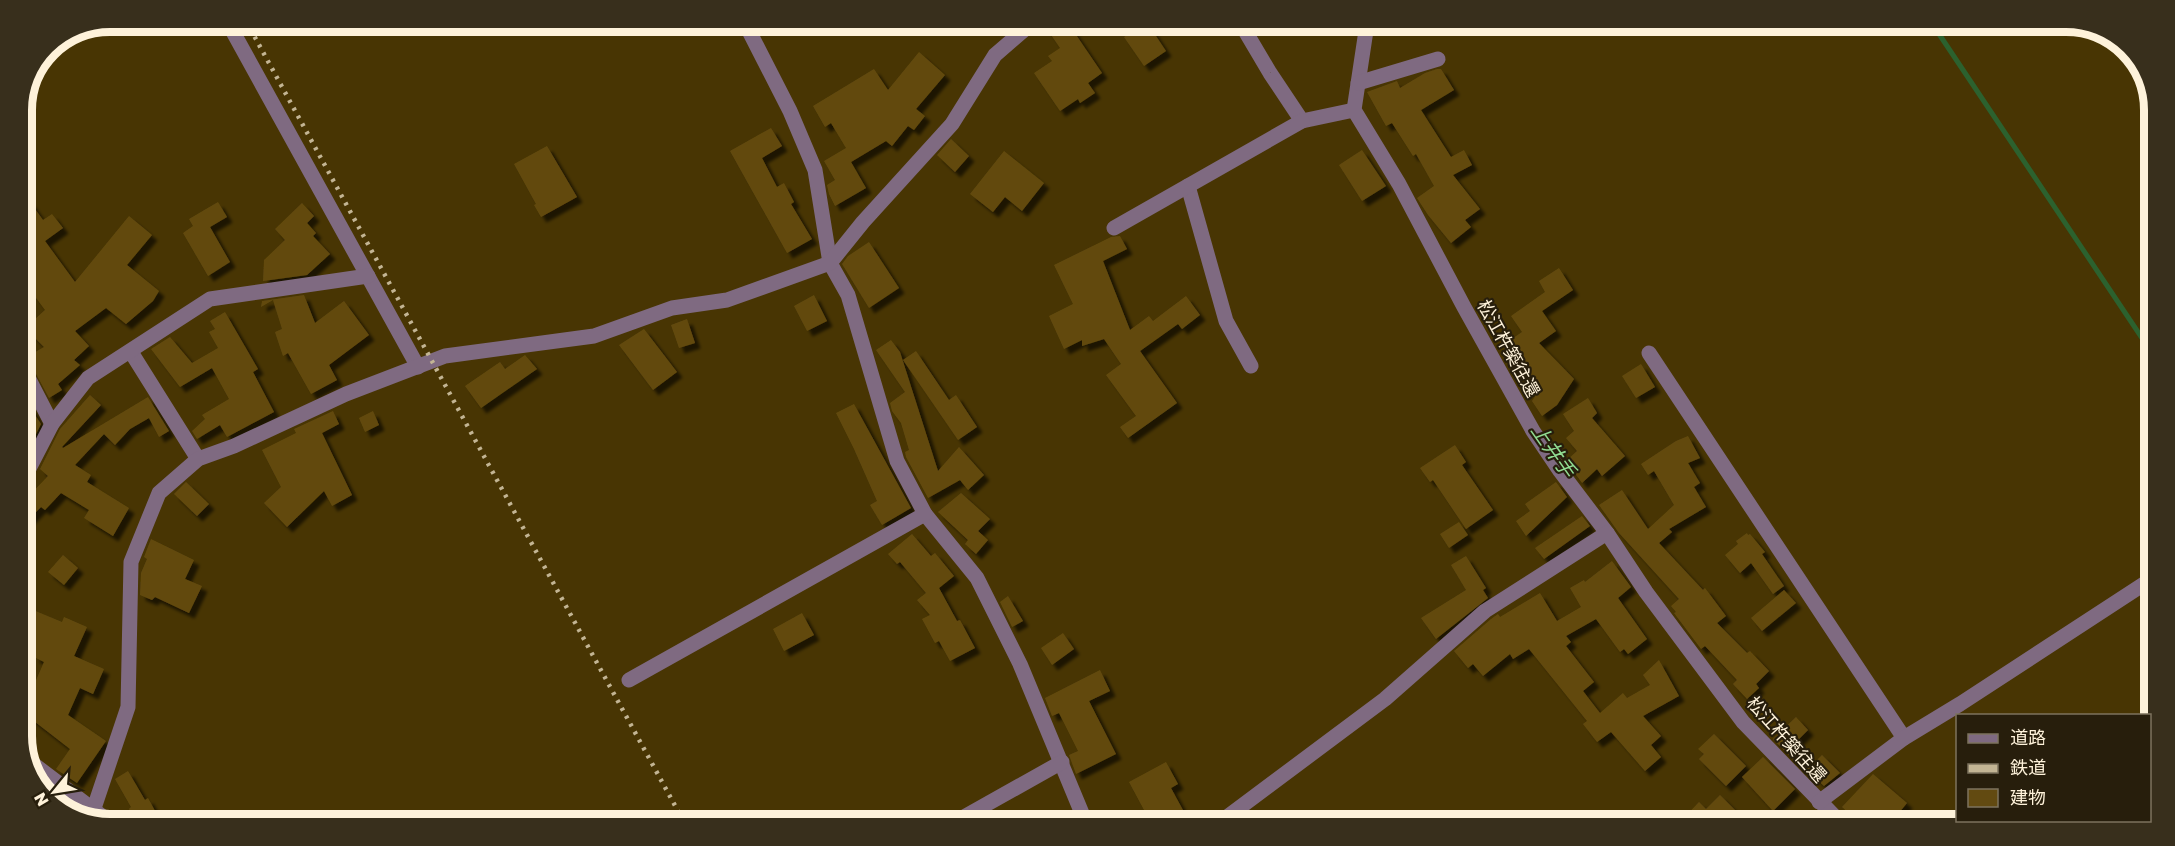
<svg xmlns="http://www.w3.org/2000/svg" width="2175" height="846" font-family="'Golos Text','Noto Sans JP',sans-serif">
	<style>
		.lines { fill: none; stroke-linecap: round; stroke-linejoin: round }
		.stream { stroke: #2c612e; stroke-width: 5 }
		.building { fill: #624a11; filter: url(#shadow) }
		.minor { stroke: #7f6a81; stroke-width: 15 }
		.rail { stroke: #c3b594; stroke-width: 4.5; stroke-dasharray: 3 6; stroke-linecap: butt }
		.labels { text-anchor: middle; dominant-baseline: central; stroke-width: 4.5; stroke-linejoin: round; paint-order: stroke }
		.street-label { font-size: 18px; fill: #fef2da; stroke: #271e0c }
		.water-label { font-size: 20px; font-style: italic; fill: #91dd92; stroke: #271e0c }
		.rim { fill: none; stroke: #fef2da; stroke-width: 8 }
	</style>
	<defs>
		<filter id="shadow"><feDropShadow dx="5.5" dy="5.5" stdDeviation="1.5" flood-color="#0009"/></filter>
	</defs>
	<rect width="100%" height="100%" fill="#483503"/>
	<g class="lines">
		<path class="stream" d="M1933,25l219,328"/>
	</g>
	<g class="building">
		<path d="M1043,23h25l34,50 -14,10 7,10 -15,10 -2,-4 -18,12 -26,-38 18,-12 -4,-5 12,-8z"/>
		<path d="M1144,24h4l18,27 -22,15 -20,-29z"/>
		<path d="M919,52l26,23 -29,34 9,7 -11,14 -6,-4 -16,20 -6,-5 -35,21 15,26 -31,18 -6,-12 -2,-9 8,-5 -11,-19 22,-13 -15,-25 -6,4 -12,-21 61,-37 14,21z"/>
		<path d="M1437,69h4l13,21 -33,20 30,47 13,-7 8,15 -19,10 27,34 -15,11 6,7 -20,16 -23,-28 -11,-17 17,-12 -18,-32 -3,2 -21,-33 -6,3 -19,-34 30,-11 3,7 25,-15z"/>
		<path d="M771,128l11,18 -20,12 15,29 7,-4 10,19 -3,2 21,35 -25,14 -57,-102z"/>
		<path d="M951,139l18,17 -14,16 -18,-17z"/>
		<path d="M547,146l30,51 -36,20 -7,-12 2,-1 -22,-40z"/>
		<path d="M1362,150l24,36 -24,15 -23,-36z"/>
		<path d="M1004,151l40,32 -22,28 -17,-14 -12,15 -23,-18z"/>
		<path d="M30,202l13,18 9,-6 11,14 -18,13 30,41 54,-66 23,19 -25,30 32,26 -6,10 -27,23 -20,-16 -31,23 14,15 -15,14 6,5 -22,19 4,6 -13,8 -22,-41 17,-10 -19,-19 20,-18 -17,-23 -7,5v-19l12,-8 -6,-8 4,-2 -10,-13v-33z"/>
		<path d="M218,202l9,15 -17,10 20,35 -22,14 -25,-43 10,-7 -4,-7z"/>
		<path d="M302,203l12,13 -7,7 9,10 -3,3 17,18 -23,21 -44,6 1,-21 21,-20 -10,-11z"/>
		<path d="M1120,236l7,13 -24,12 27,69 19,-14 4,5 33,-25 14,19 -18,14 -4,-5 -38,27 37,52 -49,35 -8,-11 16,-11 -30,-41 15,-11 -17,-25 -22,7v-6l-18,9 -15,-33 24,-12 -19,-39 57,-28z"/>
		<path d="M869,242l30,46 -30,20 -27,-44 6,-8z"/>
		<path d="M1559,268l14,22 -31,21 14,20 -17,12 35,36 -17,26 -15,11 -10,-15 4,-6 -15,-22 5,-4 -20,-26 16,-11 -11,-16 34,-24 -6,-11z"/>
		<path d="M304,295l11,28 29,-22 25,34 -40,30 8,15 -26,14 -23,-41 -5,3 -8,-24 7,-3 -9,-29 -12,7 1,-6z"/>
		<path d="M814,295l13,26 -20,10 -13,-25z"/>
		<path d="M225,312l33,57 -5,3 21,40 -47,25 -7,-12 -23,14 -5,-8 13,-12 -3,-4 27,-16 -17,-31 -32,19 -29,-38 19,-12 22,26 26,-15 -9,-16 6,-3 -5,-8z"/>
		<path d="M687,319l8,24 -16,5 -8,-23z"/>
		<path d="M644,329l33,43 -24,18 -34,-45z"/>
		<path d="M891,340l9,12 38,119 21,-24 25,28 -16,15 -8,-10 -32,18 -22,-41 -1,-5 4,-2 -8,-27 -9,-12 -2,-8 15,-11 -29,-42z"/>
		<path d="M916,351l33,49 7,-5 21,32 -19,13 -55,-80z"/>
		<path d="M525,355l12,14 -56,39 -16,-22 35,-24 5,7z"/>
		<path d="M1641,364l14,23 -19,11 -14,-22z"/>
		<path d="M21,394l20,30 -16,32 -4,-3z"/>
		<path d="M90,395l11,10 -39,42 1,1 85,-51 21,34 -10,6 -10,-19 -19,11 -15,16 -11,-11 -29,31 16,10 -4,7 42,26 -16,28 -29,-18 5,-8 -28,-17 -16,17 -4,-3 -20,20v-23l27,-28 -8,-7 20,-40z"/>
		<path d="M1588,398l9,15 -5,5 33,38 -23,20 -5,-7 -15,14 -16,-22 11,-10 -11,-13 8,-7 -11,-17z"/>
		<path d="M854,404l57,104 -29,17 -12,-20 7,-4 -23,-52 -18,-36z"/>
		<path d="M333,411l6,13 -17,9 30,62 -20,11 -8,-15 -37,36 -23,-24 17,-16 -19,-37 34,-17 -2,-4z"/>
		<path d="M373,411l6,14 -14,7 -6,-14z"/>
		<path d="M1688,436l12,22 -12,5 12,20 -6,4 12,20 -37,22 3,3 -13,11 44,47 2,-2 21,28 -9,7 30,30 3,-2 19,20 -13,13 3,4 -12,11 -14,-15 4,-4 -32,-34 -4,3 -27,-36 2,-1 -5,-6 8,-7 -60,-66 -20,-28 23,-15 26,39 26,-24 -20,-34 -6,4 -7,-11 35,-23z"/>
		<path d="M1455,445l11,17 -4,3 31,45 -27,19 -33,-49 -3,2 -10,-14z"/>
		<path d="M186,482l23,22 -12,12 -23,-22z"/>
		<path d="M1556,482l11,15 -41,39 -10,-15 14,-10 -5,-7z"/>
		<path d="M961,493l29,26 -12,12 10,9 -12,14 -11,-10 3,-4 -30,-28z"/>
		<path d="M1582,516l8,10 -46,33 -9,-11z"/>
		<path d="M1459,522l9,13 -19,13 -9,-14z"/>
		<path d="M1747,533l1,2 2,-1 15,18 -3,2 22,32 -11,8 -22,-31 -11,10 -15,-18 13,-11 -2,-3z"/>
		<path d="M912,534l19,22 4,-3 19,23 -15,12 18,33 3,-1 15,28 -25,13 -11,-20 -4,2 -13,-24 8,-4 -13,-15 9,-7 -26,-31 -3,2 -9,-10z"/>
		<path d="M151,539l43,21 -9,19 17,7 -13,27 -34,-16 -3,3 -12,-5 1,-22 6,-14 -3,-2z"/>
		<path d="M63,555l15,13 -14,17 -16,-13z"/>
		<path d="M1466,556l20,32 -3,2 5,8 -52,41 -15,-21 45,-28 -15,-25z"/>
		<path d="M1612,561l19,26 -13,11 29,41 -19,15 -4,-5 -4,3 -24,-33 -30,17 5,6 -5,4 28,36 -11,9 17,22 23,-20 4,5 23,-13 -7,-10 16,-15 20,36 -36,20 18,20 -10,9 10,12 -16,14 -34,-39 -14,10 -14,-18 4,-3 -58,-72 -16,10 -3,-5 -27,22 -10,-12 -5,4 -14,-17 37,-32 7,-5 2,3 40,-24 17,28 24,-14 -11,-19 14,-8 1,2z"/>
		<path d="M1784,590l12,13 -34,28 -11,-13z"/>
		<path d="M1008,596l15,25 -11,6 -12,-25z"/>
		<path d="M21,605l41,17 2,-5 23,10 -13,29 30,13 -11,25 -13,-6 -12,27 38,26 -29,42 -21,-14 14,-20 -49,-38v-24l9,7 14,-32 -10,-5 2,-5 -15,-6z"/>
		<path d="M802,613l12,22 -30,16 -11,-22z"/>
		<path d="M1063,633l11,16 -22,16 -11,-17z"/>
		<path d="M1100,670l10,21 -21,10 27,53 -40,20 -7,-19 9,-4 -19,-38 -7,3 -7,-18z"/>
		<path d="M1796,717l12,13 -14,14 19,20 9,-9 18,18 -16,13 -14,-13 -2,2 -35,-36z"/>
		<path d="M1714,734l32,32 -20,20 -27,-27 5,-5 -6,-5z"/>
		<path d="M1763,757l32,32 -22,22 -31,-34z"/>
		<path d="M1166,762l12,22 -7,4 19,35h-39l-22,-41z"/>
		<path d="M128,771l17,29 3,-2 12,22h-25l-6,-11 2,-2 -16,-28z"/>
		<path d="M1873,774l34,29 -18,22h-27l-20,-18z"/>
		<path d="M1720,795l17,17 -12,12h-47l21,-22 7,7z"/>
	</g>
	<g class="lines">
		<g class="minor">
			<path d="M227,21l191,346"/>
			<path d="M745,23l45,88 25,59 15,93 18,32 49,166 28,53 52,64 43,86 66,159"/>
			<path d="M1241,24l29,49 32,48 52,-11"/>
			<path d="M1367,24l-13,86 45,74 65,123 69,124 27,40 47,62 39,59 97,130 99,102"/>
			<path d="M1358,83l80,-24"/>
			<path d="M1188,186l38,135 25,45"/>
			<path d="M1114,228l188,-107"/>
			<path d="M131,352l67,107"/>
			<path d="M1649,353l255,385"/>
			<path d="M21,364l31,60"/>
			<path d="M21,484l31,-60 36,-46 122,-79 158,-23"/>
			<path d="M629,680l296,-166"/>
			<path d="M28,760l79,60"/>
			<path d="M1819,802l85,-64 56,-34 190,-124"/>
			<path d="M90,820l38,-113 3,-145 28,-69 39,-34 36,-13 112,-52 99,-38 149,-20 78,-28 55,-8 103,-37 33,-41 89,-98 43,-69 37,-32"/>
			<path d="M955,822l107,-60"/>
			<path d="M1219,823l166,-124 100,-88 122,-78"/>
		</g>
		<path class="rail" d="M246,21l438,801"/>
	</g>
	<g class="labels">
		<g class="street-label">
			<text transform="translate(1509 348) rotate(61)">松江杵築往還</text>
			<text transform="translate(1787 739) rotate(48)">松江杵築往還</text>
		</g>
		<g class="water-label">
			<text transform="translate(1554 450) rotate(55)">上井手</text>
		</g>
	</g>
	<path d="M0 0H2175V846H0ZM110 32H2066A78 78 0 0 1 2144 110V736A78 78 0 0 1 2066 814H110A78 78 0 0 1 32 736V110A78 78 0 0 1 110 32Z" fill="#382f1c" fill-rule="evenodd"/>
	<path class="rim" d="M110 32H2066A78 78 0 0 1 2144 110V736A78 78 0 0 1 2066 814H110A78 78 0 0 1 32 736V110A78 78 0 0 1 110 32Z"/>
	<rect x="1956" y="714" width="195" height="108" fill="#271e0c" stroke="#7d735e" stroke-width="1.5"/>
	<rect x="1968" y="734" width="30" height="9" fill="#7f6a81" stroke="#7d735e" stroke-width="1.5"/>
	<text x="2010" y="744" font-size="18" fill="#fef2da">道路</text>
	<rect x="1968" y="764" width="30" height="9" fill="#c3b594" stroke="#7d735e" stroke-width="1.5"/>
	<text x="2010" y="774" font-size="18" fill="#fef2da">鉄道</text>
	<rect x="1968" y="789" width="30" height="18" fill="#624a11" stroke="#7d735e" stroke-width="1.5"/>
	<text x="2010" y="804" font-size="18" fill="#fef2da">建物</text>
	<g transform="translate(54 792) rotate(240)" stroke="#271e0c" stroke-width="4.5" paint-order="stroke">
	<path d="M0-4.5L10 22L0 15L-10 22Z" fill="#fef2da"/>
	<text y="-9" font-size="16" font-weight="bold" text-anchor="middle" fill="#fef2da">N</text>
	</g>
</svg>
